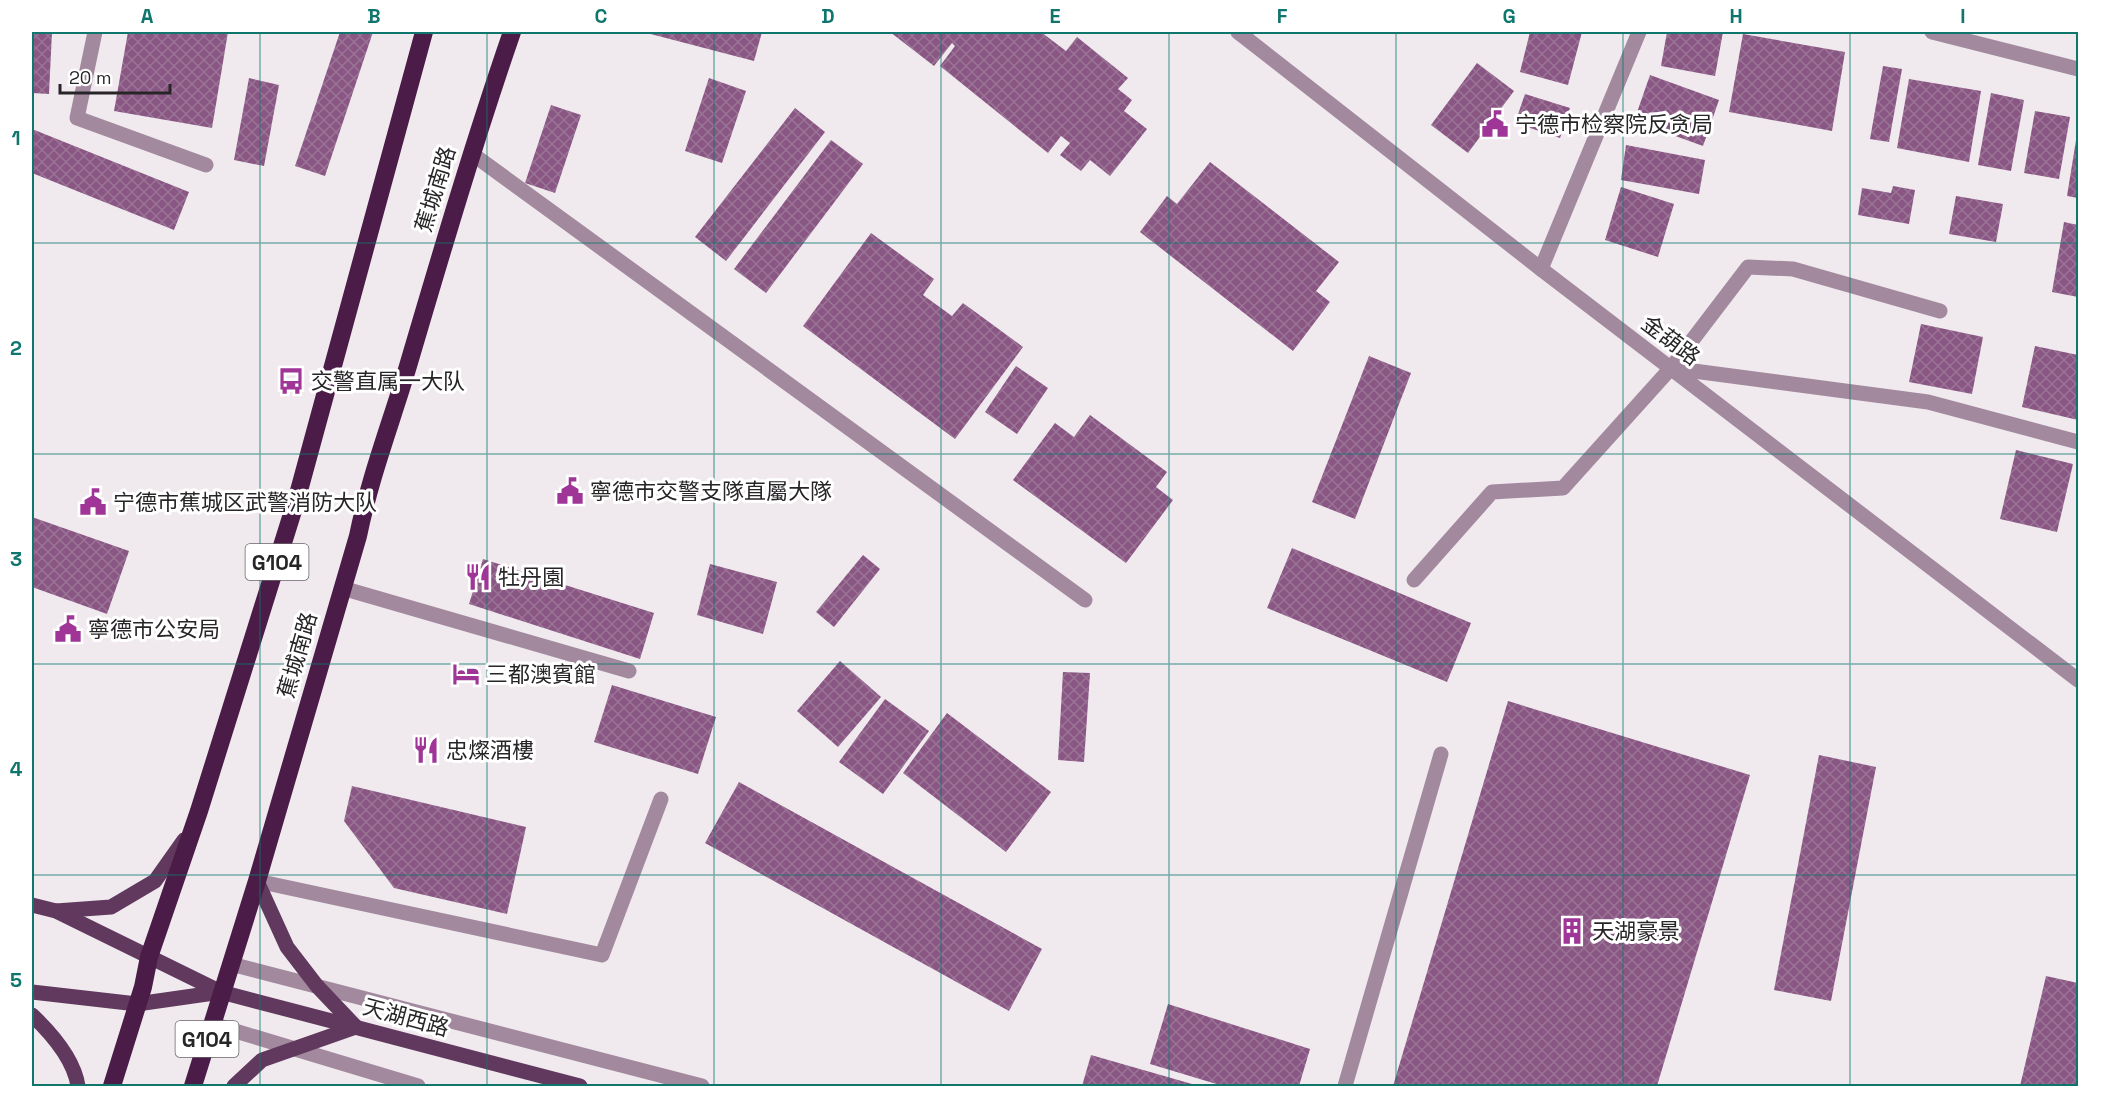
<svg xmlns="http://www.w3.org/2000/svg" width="2110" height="1118" font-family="'Space Grotesk','Noto Sans SC',sans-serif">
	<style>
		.building { fill: url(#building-cross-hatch) }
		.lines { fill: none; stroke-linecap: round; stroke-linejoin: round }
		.minor { stroke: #a2899e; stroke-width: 15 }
		.major { stroke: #62395e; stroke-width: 15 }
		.highway { stroke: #4b1c47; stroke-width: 18 }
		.grid { fill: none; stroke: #0f766e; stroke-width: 1.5; stroke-opacity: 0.55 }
		.labels { text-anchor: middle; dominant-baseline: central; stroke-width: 6; stroke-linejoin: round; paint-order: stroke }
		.shield { fill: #fff; stroke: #686668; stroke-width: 1.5 }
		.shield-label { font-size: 21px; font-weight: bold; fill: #272527 }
		.poi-label { font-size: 22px; fill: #272527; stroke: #fff; text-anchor: start }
		.street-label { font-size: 22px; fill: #272527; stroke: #fff }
		.neatline { fill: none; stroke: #0f766e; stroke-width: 2 }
		.grid-label { font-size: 20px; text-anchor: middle; font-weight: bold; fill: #0f766e }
	</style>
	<defs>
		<pattern id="building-cross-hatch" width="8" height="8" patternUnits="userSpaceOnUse" patternTransform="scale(1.5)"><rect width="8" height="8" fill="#8a5684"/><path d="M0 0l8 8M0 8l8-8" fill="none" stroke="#9a7595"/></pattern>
	</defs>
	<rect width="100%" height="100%" fill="#f0eaef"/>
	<g class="building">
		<path d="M32,32h20l-3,62 -17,-1z"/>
		<path d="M128,32h100l-16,96 -98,-17z"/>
		<path d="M340,32h33l-48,144 -30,-10z"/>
		<path d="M643,32h119l-8,29z"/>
		<path d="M890,32h151l25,19 11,-14 51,41 -10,11 14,11 -8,11 23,18 -37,47 -20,-16 -9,11 -21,-16 10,-12 -9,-7 -13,17 -108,-87 15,-20 -3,-3 -18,23z"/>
		<path d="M1530,32h52l-14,53 -48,-13z"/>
		<path d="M1667,32h56l-8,44 -54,-10z"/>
		<path d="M1743,34l102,18 -13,79 -103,-19z"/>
		<path d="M1477,63l37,28 -46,62 -37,-28z"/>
		<path d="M1883,66l19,3 -13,73 -19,-3z"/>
		<path d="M1650,75l69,25 -16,46 -69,-25z"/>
		<path d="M249,78l30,7 -15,81 -30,-6z"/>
		<path d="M709,78l37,13 -24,72 -37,-12z"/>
		<path d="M1909,79l72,12 -12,71 -72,-14z"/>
		<path d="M1991,93l33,7 -13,71 -33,-6z"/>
		<path d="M1525,94l45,14 -10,30 -45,-15z"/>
		<path d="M551,105l30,10 -26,78 -30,-10z"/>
		<path d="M795,108l30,24 -99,129 -31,-24z"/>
		<path d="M2035,111l35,6 -11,62 -35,-6z"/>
		<path d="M32,129l157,63 -15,38 -142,-57z"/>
		<path d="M2077,134h1v64l-11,-2z"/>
		<path d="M831,140l32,24 -97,129 -32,-24z"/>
		<path d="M1626,145l79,15 -6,34 -78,-14z"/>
		<path d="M1210,162l129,100 -23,29 14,11 -37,49 -153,-119 27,-36 10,8z"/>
		<path d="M1893,186l22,4 -6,34 -51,-9 4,-27 29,5z"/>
		<path d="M1621,187l53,17 -16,53 -53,-17z"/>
		<path d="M1956,196l47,8 -7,38 -47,-8z"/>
		<path d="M2064,222l14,3v72l-26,-5z"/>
		<path d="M871,233l63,46 -11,16 29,21 11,-13 60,44 -68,92 -152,-113z"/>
		<path d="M1921,324l62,13 -11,57 -63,-12z"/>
		<path d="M2035,346l43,9v65l-56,-13z"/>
		<path d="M1369,356l42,17 -56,146 -43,-17z"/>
		<path d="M1016,366l32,22 -31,46 -32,-22z"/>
		<path d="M1090,415l77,57 -11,15 17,13 -47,63 -113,-83 42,-57 19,14z"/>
		<path d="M2016,450l57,14 -16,68 -57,-13z"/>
		<path d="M32,517l97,34 -22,63 -75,-27z"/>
		<path d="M1292,548l179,75 -24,59 -180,-74z"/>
		<path d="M863,555l17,14 -46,58 -18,-15z"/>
		<path d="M483,559l171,54 -14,46 -171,-55z"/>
		<path d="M710,564l67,18 -14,52 -66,-19z"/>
		<path d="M840,661l41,36 -43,50 -41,-36z"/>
		<path d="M1063,672l27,1 -6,89 -26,-2z"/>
		<path d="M612,685l104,32 -18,57 -104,-32z"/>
		<path d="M885,699l44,32 -46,63 -44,-32z"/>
		<path d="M1508,701l242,74 -93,311h-264z"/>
		<path d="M947,713l104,79 -45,60 -103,-79z"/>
		<path d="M1819,755l57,12 -45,234 -57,-11z"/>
		<path d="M739,782l303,167 -33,62 -304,-168z"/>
		<path d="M352,786l174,41 -19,87 -113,-26 -50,-67z"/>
		<path d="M2046,976l32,7v103h-58z"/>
		<path d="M1168,1004l142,45 -11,37h-76l-73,-22z"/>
		<path d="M1091,1055l108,31h-117z"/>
	</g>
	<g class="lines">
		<g class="minor">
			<path d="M95,32l-18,86 129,47"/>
			<path d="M1238,32l303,237 537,411"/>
			<path d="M1932,32l146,37"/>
			<path d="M471,153l614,447"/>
			<path d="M1541,269l98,-237"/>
			<path d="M1940,311l-147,-42 -45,-2 -77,101 257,34 150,40"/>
			<path d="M1414,580l78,-88 71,-4 108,-120"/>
			<path d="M342,588l287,83"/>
			<path d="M257,881l345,74 59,-156"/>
			<path d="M231,964l471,122"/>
			<path d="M212,1024l206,62"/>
			<path d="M1345,1086l96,-332"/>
		</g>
		<g class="major">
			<path d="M257,881l30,66 30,39 39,41"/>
			<path d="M32,905l24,6 165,81 359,94"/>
			<path d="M56,911l55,-4 44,-26 29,-41"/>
			<path d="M32,992l105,12 84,-12"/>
			<path d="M32,1015c19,18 42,45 46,71"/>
			<path d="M234,1086l28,-26 94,-33"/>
		</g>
		<g class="highway">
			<path d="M112,1086l31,-99 6,-30 50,-146 98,-313 127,-466"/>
			<path d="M193,1086l64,-205 101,-345c12,-59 33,-113 50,-170 33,-112 66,-224 104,-334"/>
		</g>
	</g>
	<path class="grid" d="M260,32v1054M487,32v1054M714,32v1054M941,32v1054M1169,32v1054M1396,32v1054M1623,32v1054M1850,32v1054M32,243h2046M32,454h2046M32,664h2046M32,875h2046"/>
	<defs>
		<symbol id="civic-bare" viewBox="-9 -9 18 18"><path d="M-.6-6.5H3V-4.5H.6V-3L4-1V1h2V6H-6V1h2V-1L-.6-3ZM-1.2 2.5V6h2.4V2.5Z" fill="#9e3597" stroke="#fff" stroke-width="2.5" paint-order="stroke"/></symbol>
		<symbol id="bus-bare" viewBox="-9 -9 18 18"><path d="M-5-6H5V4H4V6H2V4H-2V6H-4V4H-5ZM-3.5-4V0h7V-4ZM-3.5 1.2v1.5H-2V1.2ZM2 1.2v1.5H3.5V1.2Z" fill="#9e3597" stroke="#fff" stroke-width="2.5" paint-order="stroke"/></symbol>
		<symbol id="restaurant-bare" viewBox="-9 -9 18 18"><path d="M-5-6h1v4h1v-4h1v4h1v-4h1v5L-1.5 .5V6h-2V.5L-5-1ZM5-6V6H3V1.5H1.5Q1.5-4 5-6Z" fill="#9e3597" stroke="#fff" stroke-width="2.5" paint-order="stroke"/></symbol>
		<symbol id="hotel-bare" viewBox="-9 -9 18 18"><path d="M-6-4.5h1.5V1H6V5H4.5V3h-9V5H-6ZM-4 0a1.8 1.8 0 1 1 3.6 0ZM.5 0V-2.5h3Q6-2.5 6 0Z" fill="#9e3597" stroke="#fff" stroke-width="2.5" paint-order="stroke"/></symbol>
		<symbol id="building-bare" viewBox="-9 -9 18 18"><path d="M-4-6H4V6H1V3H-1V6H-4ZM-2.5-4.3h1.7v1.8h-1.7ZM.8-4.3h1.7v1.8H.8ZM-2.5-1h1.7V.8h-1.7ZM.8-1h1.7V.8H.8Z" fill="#9e3597" stroke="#fff" stroke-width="2.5" paint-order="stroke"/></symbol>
	</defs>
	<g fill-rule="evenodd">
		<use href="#civic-bare" x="1476" y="105" width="38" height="38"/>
		<use href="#bus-bare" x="272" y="362" width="38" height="38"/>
		<use href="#civic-bare" x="551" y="472" width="38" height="38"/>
		<use href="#civic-bare" x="74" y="483" width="38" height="38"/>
		<use href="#restaurant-bare" x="459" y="558" width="38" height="38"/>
		<use href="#civic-bare" x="49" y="610" width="38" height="38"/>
		<use href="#hotel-bare" x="447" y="655" width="38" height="38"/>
		<use href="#restaurant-bare" x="407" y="731" width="38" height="38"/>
		<use href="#building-bare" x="1553" y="912" width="38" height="38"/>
	</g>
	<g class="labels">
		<g class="shield">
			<rect x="245.5" y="544" width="63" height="36" rx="4.5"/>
			<rect x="175.5" y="1021" width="63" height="36" rx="4.5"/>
		</g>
		<g class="shield-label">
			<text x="277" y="562">G104</text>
			<text x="207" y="1039">G104</text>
		</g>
		<g class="poi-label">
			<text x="1515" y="124">宁德市检察院反贪局</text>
			<text x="311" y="381">交警直属一大队</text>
			<text x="590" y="491">寧德市交警支隊直屬大隊</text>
			<text x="113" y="502">宁德市蕉城区武警消防大队</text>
			<text x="498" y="577">牡丹園</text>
			<text x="88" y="629">寧德市公安局</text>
			<text x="486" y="674">三都澳賓館</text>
			<text x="446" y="750">忠燦酒樓</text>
			<text x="1592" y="931">天湖豪景</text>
		</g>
		<g class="street-label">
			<text transform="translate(435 189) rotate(-73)">蕉城南路</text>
			<text transform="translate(1671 340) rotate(37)">金葫路</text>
			<text transform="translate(297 655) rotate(-74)">蕉城南路</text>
			<text transform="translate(406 1017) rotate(15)">天湖西路</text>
		</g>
	</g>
	<rect width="2110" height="1118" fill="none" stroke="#ffffff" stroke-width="66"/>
	<path d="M60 84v9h110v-9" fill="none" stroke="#272527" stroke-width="3"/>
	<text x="69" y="84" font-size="18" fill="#272527" stroke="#ffffff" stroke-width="4.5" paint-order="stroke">20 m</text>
	<rect x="33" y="33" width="2044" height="1052" class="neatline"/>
	<g class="grid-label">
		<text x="147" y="23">A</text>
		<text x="374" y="23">B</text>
		<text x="601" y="23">C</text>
		<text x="828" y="23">D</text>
		<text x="1055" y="23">E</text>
		<text x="1282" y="23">F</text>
		<text x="1509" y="23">G</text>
		<text x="1736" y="23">H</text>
		<text x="1963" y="23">I</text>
		<text x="16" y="145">1</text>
		<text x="16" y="355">2</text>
		<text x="16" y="566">3</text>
		<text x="16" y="776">4</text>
		<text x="16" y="987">5</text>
	</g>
</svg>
